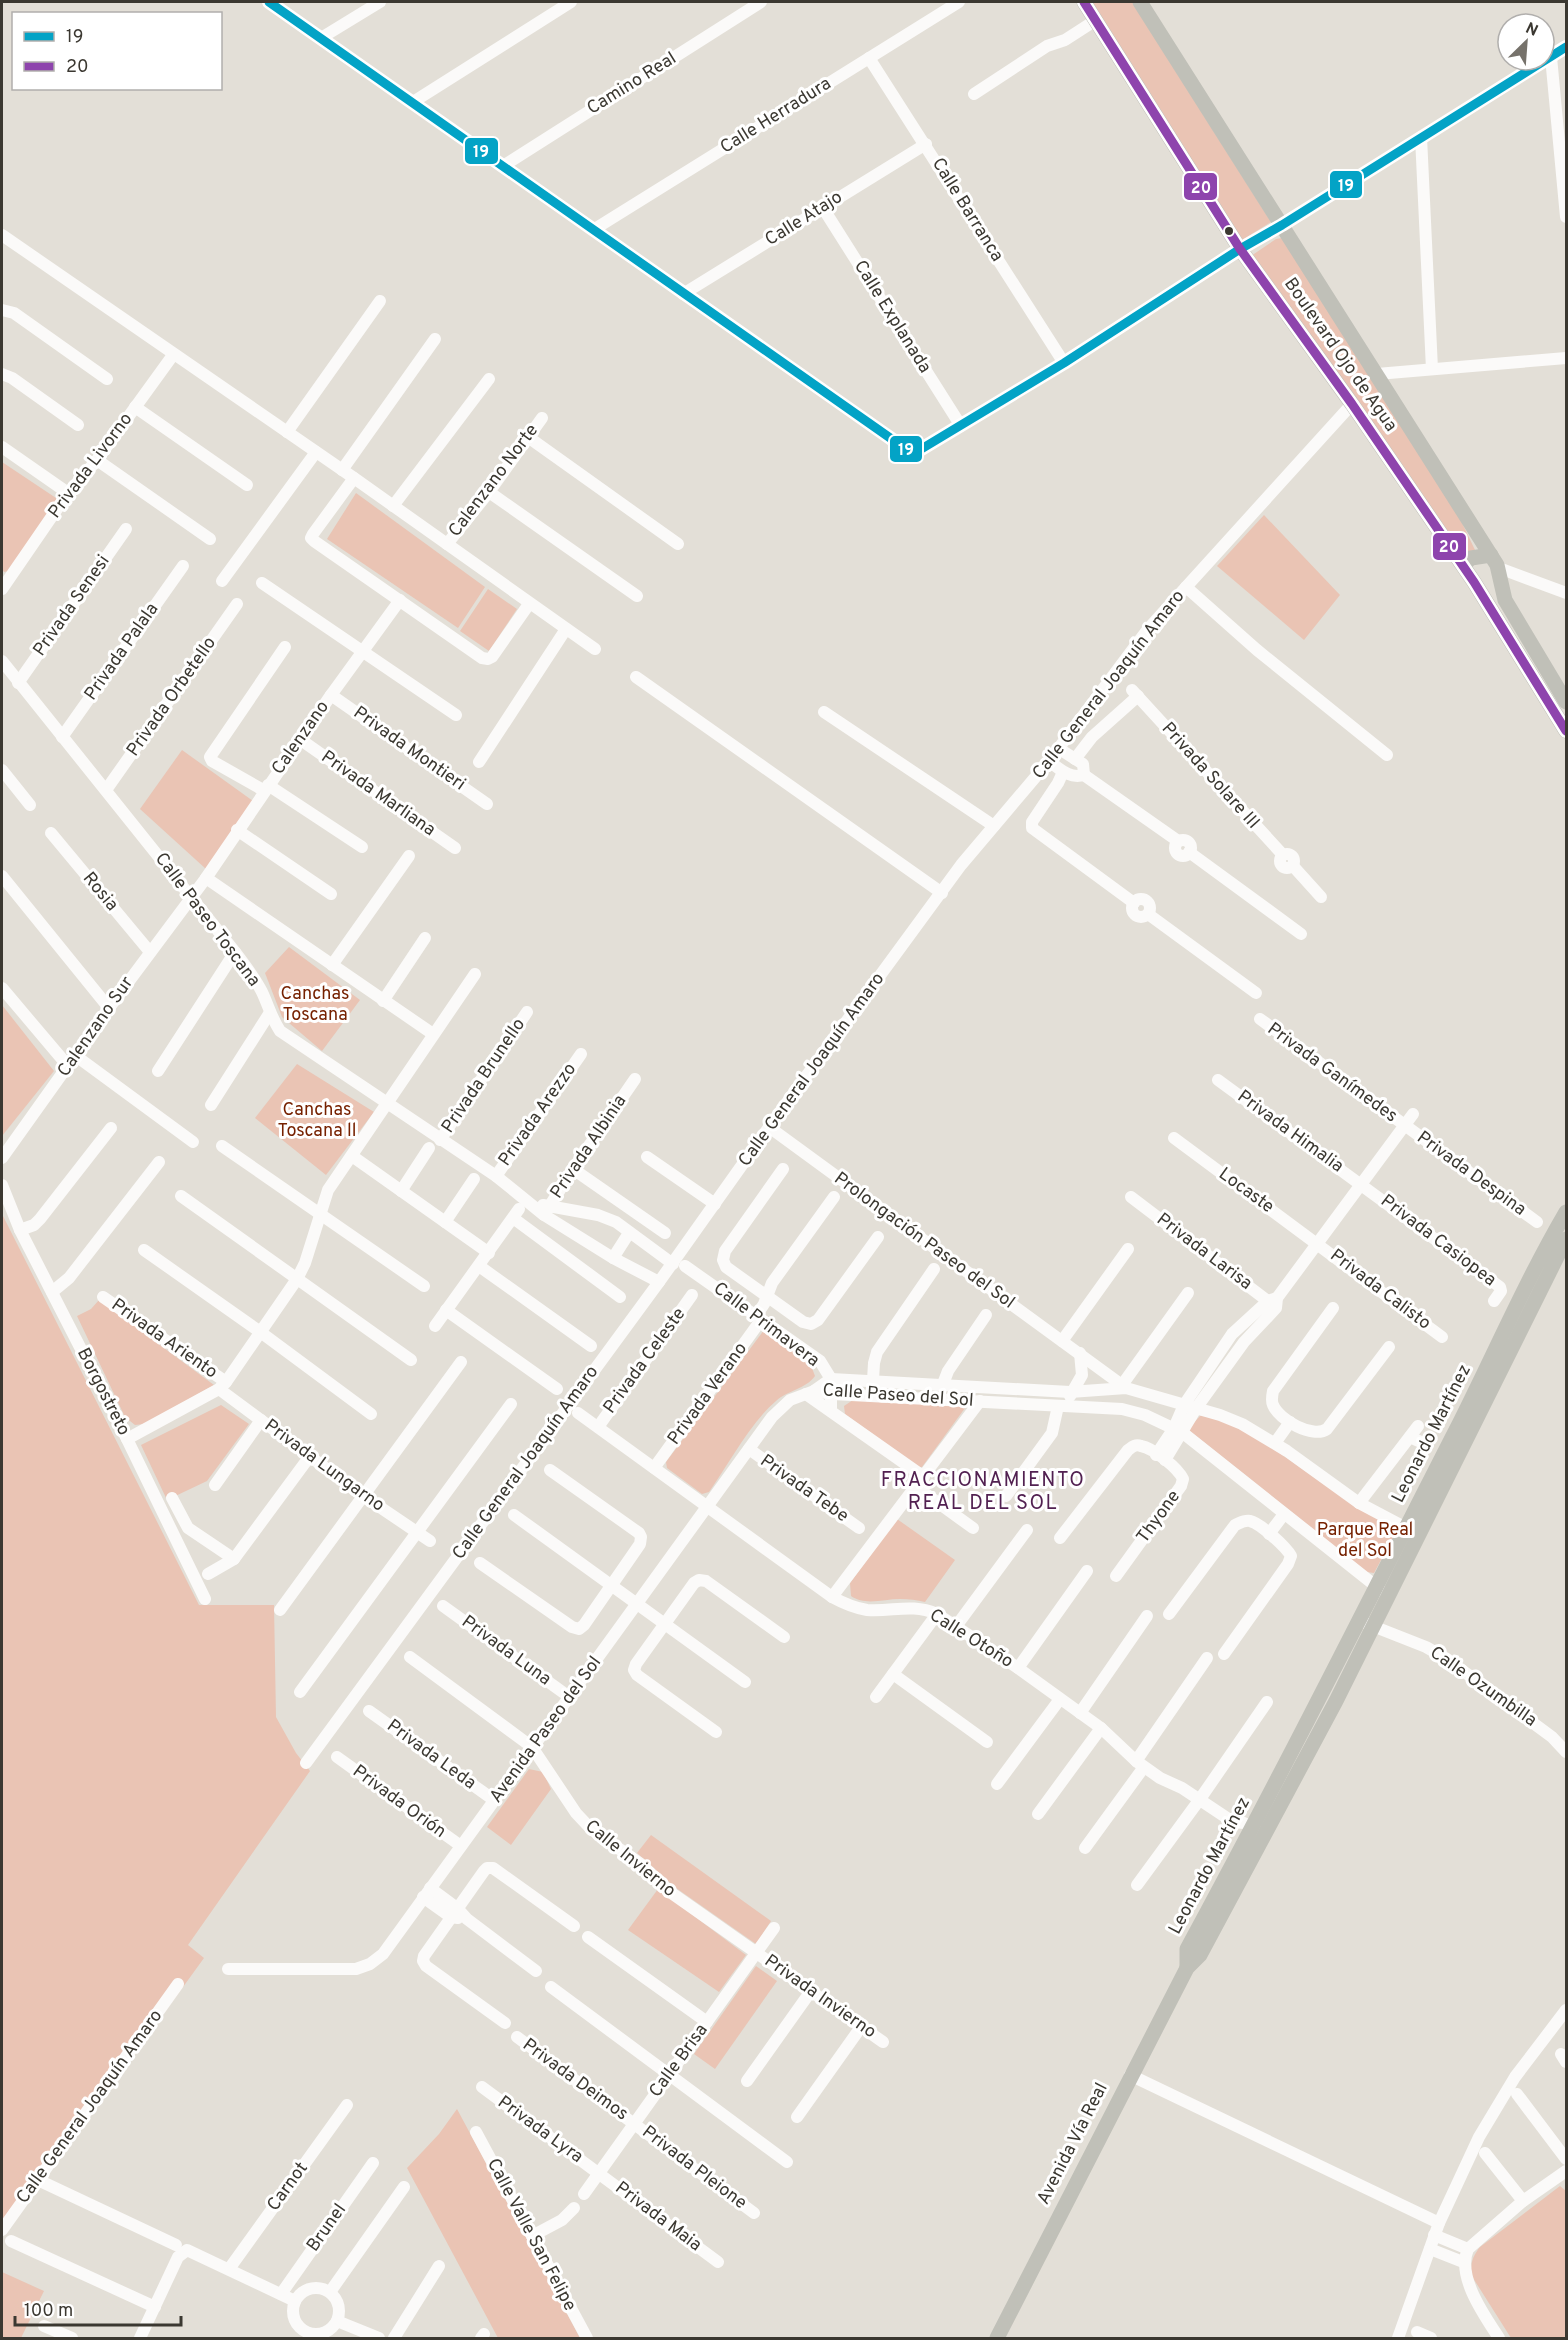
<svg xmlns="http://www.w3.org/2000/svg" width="1568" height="2340" font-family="Overpass,sans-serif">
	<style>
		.green { fill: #eac4b4 }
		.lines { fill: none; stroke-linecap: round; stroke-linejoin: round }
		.minor { stroke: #fbfaf9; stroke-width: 12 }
		.major { stroke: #c0c0b8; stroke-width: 15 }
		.bus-1-casing { stroke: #fff; stroke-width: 14 }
		.bus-2-casing { stroke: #fff; stroke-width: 14 }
		.bus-1 { stroke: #03a3c6; stroke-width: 9 }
		.bus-2 { stroke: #8e44ad; stroke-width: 9 }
		.bus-dot { fill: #3b3831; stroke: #fff; stroke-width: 2 }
		.labels { text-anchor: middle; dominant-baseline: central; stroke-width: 6; stroke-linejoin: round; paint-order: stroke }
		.street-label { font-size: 18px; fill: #3b3831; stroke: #fff }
		.park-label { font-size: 18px; fill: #762100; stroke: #fff }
		.neighbourhood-label { font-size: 20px; letter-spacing: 1.5px; fill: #522151; stroke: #fff }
		.line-badge { stroke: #fff; stroke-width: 2 }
		.badge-label { font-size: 16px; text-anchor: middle; font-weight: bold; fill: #fff }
	</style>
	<rect width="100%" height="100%" fill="#e3dfd7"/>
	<g class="green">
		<path d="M1090,2h42l139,220 -29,18z"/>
		<path d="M1282,238l173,270 20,42 -13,7 -211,-301 25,-17z"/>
		<path d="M2,462l54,36 2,5 -49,68 -5,1 -2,-3z"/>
		<path d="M356,493l129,94 -27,41 -131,-89z"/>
		<path d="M1264,515l76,80 -36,45 -87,-74z"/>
		<path d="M488,589l29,20 -28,42 -29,-20z"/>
		<path d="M182,750l71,51 -47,68 -66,-60z"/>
		<path d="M289,947l71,53 -38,51 -40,-34 -17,-44z"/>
		<path d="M2,1005l52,66 -52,65z"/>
		<path d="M297,1064l77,48 -48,63 -71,-57z"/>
		<path d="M2,1214l197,391h75l2,112 20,36 14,18 -122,174 16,13 -202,279z"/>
		<path d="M99,1300l115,85 -70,39 -9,1 -10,-8 -48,-101 14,-7z"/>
		<path d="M764,1330l46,33 5,13c-9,13 -27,14 -39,25 -25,21 -48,64 -67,91l-7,2 -35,-26 -1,-6z"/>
		<path d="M853,1400l111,5 1,3 -43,59h-4l-73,-53 -1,-8z"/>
		<path d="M221,1405l28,19 -42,57 -40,19 -26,-55z"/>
		<path d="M1200,1416c32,-1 94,48 122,67 23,16 47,30 71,45l2,6 -21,39 -7,-1 -177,-141 1,-5z"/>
		<path d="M897,1519l58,41 -30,42c-8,-2 -16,-3 -25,-3 -16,0 -35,7 -49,-3l-1,-13z"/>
		<path d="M529,1769l14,3 8,17 -40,56 -24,-18z"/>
		<path d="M651,1835l120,86 -15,23 -80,-56 -39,-35z"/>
		<path d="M658,1889l88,66 -27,37 -91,-62z"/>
		<path d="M756,1966l21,15 -62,88 -21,-15z"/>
		<path d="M457,2109l123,229h-82l-91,-170 32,-34z"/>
		<path d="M1560,2186l6,5v147h-55l-38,-60c-4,-12 -1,-21 7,-31z"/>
		<path d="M2,2272l42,19 -23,47h-19z"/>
	</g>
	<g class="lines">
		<g class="minor">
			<path d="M269,2l644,452 151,-91 176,-114 42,-24 284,-178"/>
			<path d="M321,38l59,-36"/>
			<path d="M1551,57l15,160"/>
			<path d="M869,58l195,305"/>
			<path d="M974,94l73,-48 18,-6 31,-20"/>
			<path d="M413,102l158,-100"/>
			<path d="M1421,137l11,232"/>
			<path d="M503,166l258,-164"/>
			<path d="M823,208l138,218"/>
			<path d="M593,230l366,-228"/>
			<path d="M2,235l352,243 241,171"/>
			<path d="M683,294l243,-150"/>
			<path d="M2,310l12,3 93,66"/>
			<path d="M2,374l10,4 66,47"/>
			<path d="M1377,374l189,-16"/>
			<path d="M135,407l112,78"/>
			<path d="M287,432l93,-131"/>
			<path d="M528,437l150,107"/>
			<path d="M2,447l66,46"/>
			<path d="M97,460l113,79"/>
			<path d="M342,470l93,-131"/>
			<path d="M354,478l-41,56 -2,4 3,3 168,117 6,1 4,-2 37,-53"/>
			<path d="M489,492l148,104"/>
			<path d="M393,506l96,-127"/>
			<path d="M447,544l42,-52 53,-74"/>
			<path d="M1499,568l67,25"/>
			<path d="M222,581l94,-129"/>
			<path d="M262,583l194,132"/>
			<path d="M1186,587l71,63 130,105"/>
			<path d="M2,589l66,-96 29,-33 76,-105"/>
			<path d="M2,661l233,291c10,13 20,26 27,40 7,15 9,25 18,39l216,145 48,39 69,43 46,24"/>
			<path d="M636,677l306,216"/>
			<path d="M18,683l108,-154"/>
			<path d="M1132,690l151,165"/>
			<path d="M331,695l156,109"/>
			<path d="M824,712l170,114"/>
			<path d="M62,737l121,-171"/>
			<path d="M301,740l154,108"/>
			<path d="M1058,748l25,16 1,11"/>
			<path d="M1075,759l17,-22 46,-41"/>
			<path d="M1049,761c11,8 20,18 35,14l94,66"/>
			<path d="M479,762l87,-133"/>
			<path d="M2,770l28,35"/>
			<path d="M1063,772l-5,11 -26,39v6l102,75"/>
			<path d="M268,785l94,62"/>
			<path d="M106,790l131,-186"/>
			<path d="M265,791l-53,-30 -2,-4 75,-110"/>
			<path d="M237,830l94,64"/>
			<path d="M51,833l99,119"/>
			<circle cx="1183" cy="848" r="8"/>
			<path d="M1189,852l112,82"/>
			<circle cx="1287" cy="861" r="7"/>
			<path d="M1293,866l28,31"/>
			<path d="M2,876l107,132"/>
			<path d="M206,878l125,-183 69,-95"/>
			<circle cx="1141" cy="908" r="9"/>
			<path d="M1148,914l108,79"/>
			<path d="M332,965l77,-109"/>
			<path d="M2,988l66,78"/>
			<path d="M383,1001l42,-63"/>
			<path d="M1260,1019l277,203"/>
			<path d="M76,1056l117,86"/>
			<path d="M158,1071l77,-119"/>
			<path d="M1218,1080l282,207 1,4 -7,10"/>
			<path d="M211,1105l58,-91"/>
			<path d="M769,1127l357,261"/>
			<path d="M1174,1138l268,199"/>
			<path d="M440,1140l87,-128"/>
			<path d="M222,1146l202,140"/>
			<path d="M352,1156l137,97"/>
			<path d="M647,1157l68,47"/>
			<path d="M2,1158l107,-150 97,-130 227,156"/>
			<path d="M573,1169l92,64"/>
			<path d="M783,1169l-58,82 -2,9 3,7 77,55 8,2 7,-4 60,-83"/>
			<path d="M496,1176l85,-122"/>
			<path d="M2,1185l18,45 107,209 78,160"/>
			<path d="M401,1191l28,-43"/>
			<path d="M181,1196l230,164"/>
			<path d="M1131,1197l142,108"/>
			<path d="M543,1205l55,10 18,7 57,42"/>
			<path d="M544,1215l29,-46 62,-90"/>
			<path d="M513,1218l107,79"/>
			<path d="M445,1222l29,-43"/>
			<path d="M20,1230l14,-5 6,-6 71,-91"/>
			<path d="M144,1250l115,81 112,83"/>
			<path d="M613,1258l16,-25"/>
			<path d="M479,1266l112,80"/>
			<path d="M685,1266l135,95 11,18v31"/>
			<path d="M52,1292l17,-14 90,-116"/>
			<path d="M103,1297l123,85"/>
			<path d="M1333,1308l-60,83c-1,5 -2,10 0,14 6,15 40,34 54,24l62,-82"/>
			<path d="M446,1310l111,79"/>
			<path d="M756,1316l8,-12 8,-21 62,-86"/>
			<path d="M435,1326l84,-117"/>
			<path d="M1062,1341l66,-92"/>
			<path d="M873,1380l1,-17 3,-11 57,-83"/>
			<path d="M943,1384l5,-13 38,-56"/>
			<path d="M1122,1385l66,-92"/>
			<path d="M219,1389l143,106 68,46"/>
			<path d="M814,1391l18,3 290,15 23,6 38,18 199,158"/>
			<path d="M806,1394l118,83"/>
			<path d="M1070,1396l12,-21 -2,-22"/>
			<path d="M578,1413l254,184c11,6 22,11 35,13 26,2 44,-7 70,4l81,54 83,60 35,33 24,17 22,10 51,34 11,1 14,7"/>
			<path d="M598,1427l94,-132"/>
			<path d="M1410,1437l13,6"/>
			<path d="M127,1439l92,-50 7,-7 71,-103 8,-16 23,-73 147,-216"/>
			<path d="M1275,1443l15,-21"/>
			<path d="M749,1449l110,79"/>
			<path d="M1156,1455l18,-27 10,-23 48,-71 36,-33 9,-3"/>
			<path d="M1165,1460l32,-53 47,-65 32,-34 1,-10 136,-184"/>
			<path d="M654,1468l107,-148"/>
			<path d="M215,1485l46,-65"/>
			<path d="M915,1486l58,42"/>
			<path d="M1006,1496l46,-63 6,-27"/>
			<path d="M172,1498l16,30 46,31"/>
			<path d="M1359,1503l59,-77"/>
			<path d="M514,1515l231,167"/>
			<path d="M1269,1534l15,-20"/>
			<path d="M1060,1538l68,-88c4,-3 7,-6 13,-4 12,2 37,22 42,33l-2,7 -65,90"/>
			<path d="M480,1563l92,64 7,2 5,-4 56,-81 1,-7 -2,-4 -89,-63"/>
			<path d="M208,1574l26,-15 76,-103"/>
			<path d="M832,1597l148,-196"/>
			<path d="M443,1606l125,90"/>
			<path d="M280,1610l181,-248"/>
			<path d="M1169,1614l66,-89c5,-2 9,-5 15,-4 10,2 36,26 41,35l-3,8 -64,90"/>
			<path d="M1365,1623l61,24 21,12 105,78 14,15"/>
			<path d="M957,1625l70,-95"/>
			<path d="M410,1657l122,90 44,66 15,16 51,36 28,27 213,150"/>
			<path d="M1018,1668l69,-97"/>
			<path d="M893,1674l94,68"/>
			<path d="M300,1692l211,-288"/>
			<path d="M876,1697l61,-83"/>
			<path d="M369,1711l125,89"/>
			<path d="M1080,1713l67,-97"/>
			<path d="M716,1732l-79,-57 -3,-5 2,-6 58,-81 5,-3 7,1 78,56"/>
			<path d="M337,1757l124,89"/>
			<path d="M1136,1761l71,-103"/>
			<path d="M306,1763l353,-481 110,-155 192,-262 88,-104 99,-132 204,-225"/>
			<path d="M997,1784l63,-85"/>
			<path d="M1038,1814l63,-86"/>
			<path d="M1085,1848l59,-81"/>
			<path d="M1137,1885l63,-86 67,-97"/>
			<path d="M430,1888l27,20 10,11 69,52"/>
			<path d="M423,1897l28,20 7,1"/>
			<path d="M588,1937l119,85"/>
			<path d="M228,1969h128l14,-5 13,-10 389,-537 18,-17 24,-9 17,-12 239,13 56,-4 94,27 22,9 45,27 72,52 53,28"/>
			<path d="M551,1987l236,175"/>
			<path d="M505,2023l-79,-57 -3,-5 1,-5 60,-85 3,-3h6l81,58"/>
			<path d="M517,2037l237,176"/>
			<path d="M1561,2054l5,8"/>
			<path d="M1130,2075l309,148"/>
			<path d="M747,2081l64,-90"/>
			<path d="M482,2087l236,175"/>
			<path d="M1517,2094l49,65"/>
			<path d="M797,2117l64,-90"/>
			<path d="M476,2132l111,206"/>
			<path d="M1485,2153l38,48"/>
			<path d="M38,2180l138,65"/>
			<path d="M584,2194l190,-266"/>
			<path d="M2,2230l176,-246"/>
			<path d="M1434,2235l34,14"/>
			<path d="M532,2236l30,-16 12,-12"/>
			<path d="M11,2241l144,66"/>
			<path d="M1430,2249l33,13"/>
			<path d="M229,2269l118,-164"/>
			<circle cx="316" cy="2311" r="23"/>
			<path d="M330,2292l74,-105"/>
			<path d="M281,2294l92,-131"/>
			<path d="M337,2321l42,17"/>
			<path d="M44,2326l28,12"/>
			<path d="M1417,2332l14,6"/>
			<path d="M140,2338l38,-81 9,-7 108,51"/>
			<path d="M394,2338l45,-72"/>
			<path d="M481,2338l3,-4"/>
			<path d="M1398,2338l41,-115 40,-86 36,-60 51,-67"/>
			<path d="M1499,2338c-15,-23 -43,-62 -31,-89l55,-48 43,-30"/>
		</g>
		<g class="major">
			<path d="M1084,2l156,247 112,155 122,178 92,149"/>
			<path d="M1140,2l357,563 8,35 61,102"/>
			<path d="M1463,565l8,-7 20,-3"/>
			<path d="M1187,1968v-19c93,-171 180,-345 269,-519 37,-73 69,-148 110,-218"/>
			<path d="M997,2338l190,-370 13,-13 136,-254 230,-462"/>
		</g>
		<defs>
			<path id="bus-1" d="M269,2l644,452 151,-91 176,-114 42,-24 284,-178"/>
			<path id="bus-2" d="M1084,2l156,247 112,155 122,178 92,149"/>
		</defs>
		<use href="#bus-1" class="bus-1-casing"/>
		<use href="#bus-2" class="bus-2-casing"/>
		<use href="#bus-1" class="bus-1"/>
		<use href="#bus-2" class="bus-2"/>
	</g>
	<circle class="bus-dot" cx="1229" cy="231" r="5"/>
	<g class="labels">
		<g class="street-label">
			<text transform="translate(632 84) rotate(-32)">Camino Real</text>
			<text transform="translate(776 116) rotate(-32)">Calle Herradura</text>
			<text transform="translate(967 210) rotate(58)">Calle Barranca</text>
			<text transform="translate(804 219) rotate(-32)">Calle Atajo</text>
			<text transform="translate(892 317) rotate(58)">Calle Explanada</text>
			<text transform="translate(1340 355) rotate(55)">Boulevard Ojo de Agua</text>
			<text transform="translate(91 466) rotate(-53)">Privada Livorno</text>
			<text transform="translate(494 481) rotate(-53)">Calenzano Norte</text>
			<text transform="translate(72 606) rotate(-55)">Privada Senesi</text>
			<text transform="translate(122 652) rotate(-55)">Privada Palala</text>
			<text transform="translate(1109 685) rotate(-52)">Calle General Joaquín Amaro</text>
			<text transform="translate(172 697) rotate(-55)">Privada Orbetello</text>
			<text transform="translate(301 738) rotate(-55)">Calenzano</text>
			<text transform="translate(409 749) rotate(35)">Privada Montieri</text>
			<text transform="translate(1210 776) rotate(48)">Privada Solare III</text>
			<text transform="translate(378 794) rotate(35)">Privada Marliana</text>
			<text transform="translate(100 892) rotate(50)">Rosia</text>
			<text transform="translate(207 920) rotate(53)">Calle Paseo Toscana</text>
			<text transform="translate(96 1027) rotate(-55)">Calenzano Sur</text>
			<text transform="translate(812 1070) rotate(-54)">Calle General Joaquín Amaro</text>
			<text transform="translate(1332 1073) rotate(36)">Privada Ganímedes</text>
			<text transform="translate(484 1076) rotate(-56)">Privada Brunello</text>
			<text transform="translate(538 1115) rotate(-55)">Privada Arezzo</text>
			<text transform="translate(1290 1132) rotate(36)">Privada Himalia</text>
			<text transform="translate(589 1147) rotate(-56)">Privada Albinia</text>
			<text transform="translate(1471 1174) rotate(36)">Privada Despina</text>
			<text transform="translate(1246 1191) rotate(36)">Locaste</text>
			<text transform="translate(924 1241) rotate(36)">Prolongación Paseo del Sol</text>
			<text transform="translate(1438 1241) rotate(37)">Privada Casiopea</text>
			<text transform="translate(1204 1252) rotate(37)">Privada Larisa</text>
			<text transform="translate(1380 1290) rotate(37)">Privada Calisto</text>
			<text transform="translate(766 1325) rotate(37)">Calle Primavera</text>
			<text transform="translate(164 1339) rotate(35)">Privada Ariento</text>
			<text transform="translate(645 1361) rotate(-54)">Privada Celeste</text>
			<text transform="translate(103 1392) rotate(63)">Borgostreto</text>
			<text transform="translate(708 1394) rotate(-54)">Privada Verano</text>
			<text transform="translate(898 1396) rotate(4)">Calle Paseo del Sol</text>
			<text transform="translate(1432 1434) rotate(-63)">Leonardo Martínez</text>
			<text transform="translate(526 1463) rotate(-54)">Calle General Joaquín Amaro</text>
			<text transform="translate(324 1466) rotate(36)">Privada Lungarno</text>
			<text transform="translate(804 1489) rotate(35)">Privada Tebe</text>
			<text transform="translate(1159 1517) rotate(-54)">Thyone</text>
			<text transform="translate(971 1639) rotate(32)">Calle Otoño</text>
			<text transform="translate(506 1651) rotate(36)">Privada Luna</text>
			<text transform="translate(1483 1687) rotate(35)">Calle Ozumbilla</text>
			<text transform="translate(546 1730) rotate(-54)">Avenida Paseo del Sol</text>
			<text transform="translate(431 1755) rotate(36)">Privada Leda</text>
			<text transform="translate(399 1802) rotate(36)">Privada Orión</text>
			<text transform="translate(630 1859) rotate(39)">Calle Invierno</text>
			<text transform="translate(1210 1866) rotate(-62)">Leonardo Martínez</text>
			<text transform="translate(820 1997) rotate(35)">Privada Invierno</text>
			<text transform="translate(679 2061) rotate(-54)">Calle Brisa</text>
			<text transform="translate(575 2080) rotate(36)">Privada Deimos</text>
			<text transform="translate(90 2107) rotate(-54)">Calle General Joaquín Amaro</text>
			<text transform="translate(540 2130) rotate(36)">Privada Lyra</text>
			<text transform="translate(1073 2144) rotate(-63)">Avenida Vía Real</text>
			<text transform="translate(694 2168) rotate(37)">Privada Pleione</text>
			<text transform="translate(288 2187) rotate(-54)">Carnot</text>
			<text transform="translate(658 2217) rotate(37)">Privada Maia</text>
			<text transform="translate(327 2228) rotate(-55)">Brunel</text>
			<text transform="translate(531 2235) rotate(62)">Calle Valle San Felipe</text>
		</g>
		<g class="park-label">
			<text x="315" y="994">Canchas<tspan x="315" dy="21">Toscana</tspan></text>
			<text x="317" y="1110">Canchas<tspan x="317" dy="21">Toscana ll</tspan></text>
			<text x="1365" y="1530">Parque Real<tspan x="1365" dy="21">del Sol</tspan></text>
		</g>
		<g class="neighbourhood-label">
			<text x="983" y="1481">FRACCIONAMIENTO<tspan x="983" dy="23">REAL DEL SOL</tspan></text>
		</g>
	</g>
	<g class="line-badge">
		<rect x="464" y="137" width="35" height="28" rx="6" fill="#03a3c6"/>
		<rect x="1329" y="170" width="34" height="29" rx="6" fill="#03a3c6"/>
		<rect x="1183" y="172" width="35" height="29" rx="6" fill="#8e44ad"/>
		<rect x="889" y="435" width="34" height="28" rx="6" fill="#03a3c6"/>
		<rect x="1432" y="532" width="35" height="29" rx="6" fill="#8e44ad"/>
	</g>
	<g class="badge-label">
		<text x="481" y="157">19</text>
		<text x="1346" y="191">19</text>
		<text x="1201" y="193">20</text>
		<text x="906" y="455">19</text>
		<text x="1449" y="552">20</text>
	</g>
	<rect width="1568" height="2340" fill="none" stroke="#3b3831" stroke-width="6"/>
	<rect x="12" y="12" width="210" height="78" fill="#ffffff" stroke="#b1afad" stroke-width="1.5"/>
	<rect x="24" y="32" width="30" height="9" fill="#03a3c6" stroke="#b1afad" stroke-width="1.5"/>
	<text x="66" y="42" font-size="18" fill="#3b3831">19</text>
	<rect x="24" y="62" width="30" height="9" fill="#8e44ad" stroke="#b1afad" stroke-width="1.5"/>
	<text x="66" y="72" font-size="18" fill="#3b3831">20</text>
	<g transform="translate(1526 42) rotate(25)"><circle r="28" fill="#ffffff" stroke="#b1afad" stroke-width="1.5"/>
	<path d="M0-4.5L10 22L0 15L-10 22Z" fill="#76726b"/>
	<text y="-9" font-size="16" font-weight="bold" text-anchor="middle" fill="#3b3831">N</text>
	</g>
	<path d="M15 2316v9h166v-9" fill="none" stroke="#3b3831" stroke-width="3"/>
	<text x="24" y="2316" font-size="18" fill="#3b3831" stroke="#ffffff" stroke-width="4.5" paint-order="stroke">100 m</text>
</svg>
